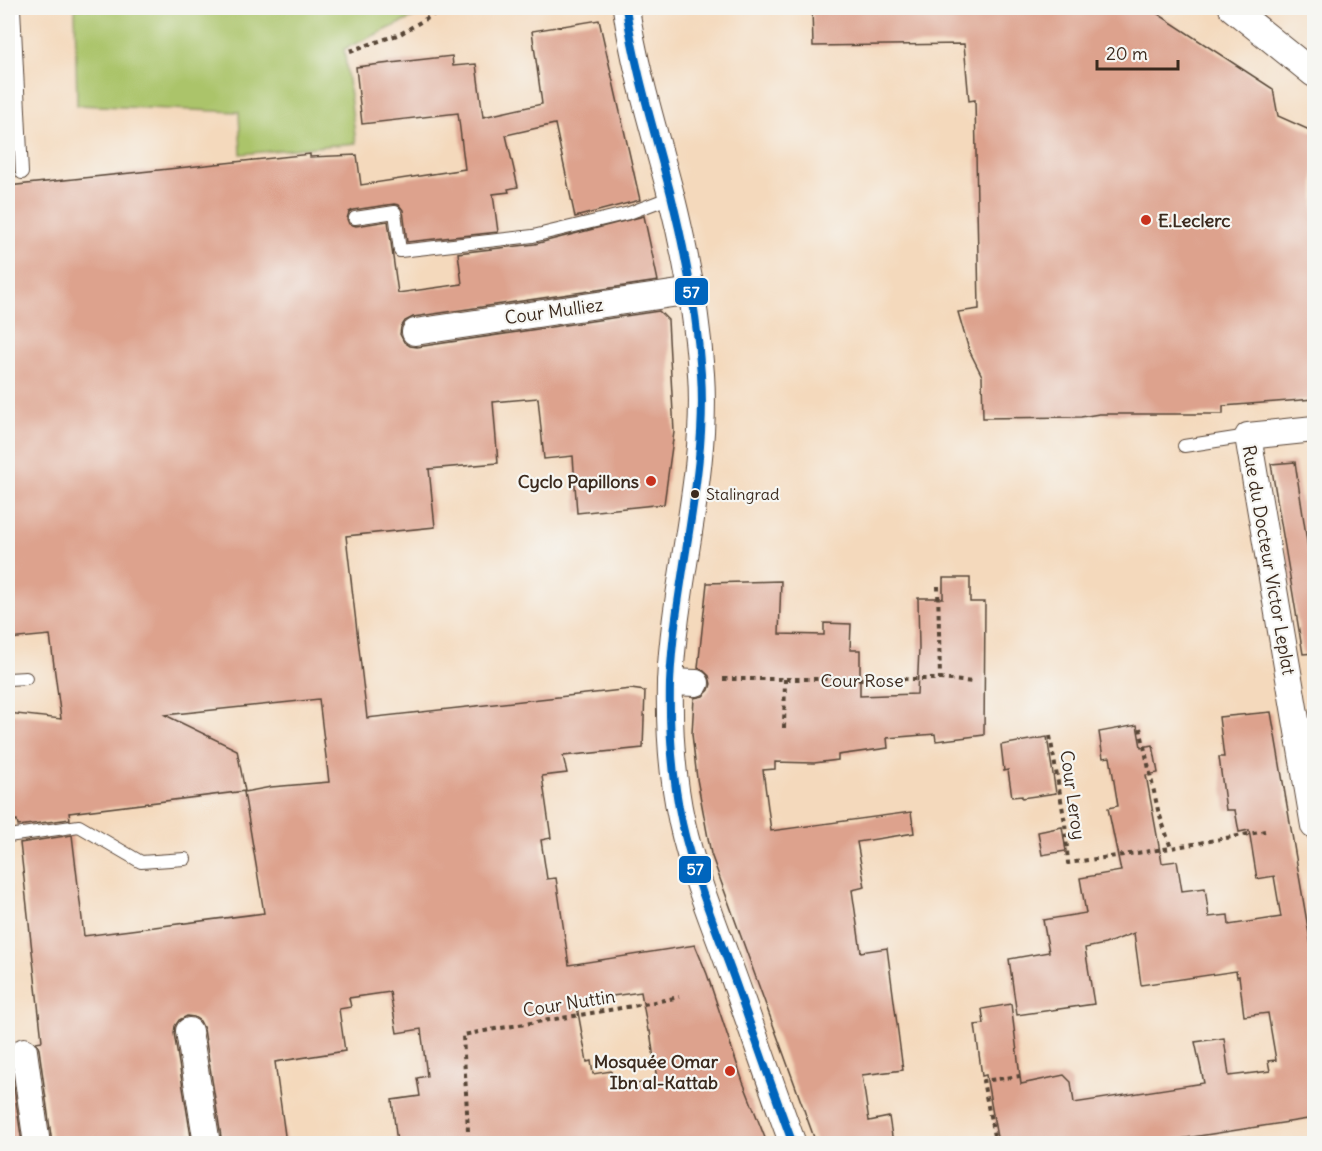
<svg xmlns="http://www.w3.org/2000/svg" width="1322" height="1151" font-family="Delius,sans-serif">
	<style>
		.green { fill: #abc46a; stroke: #737744; stroke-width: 1.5 }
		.building { fill: #dda28d; fill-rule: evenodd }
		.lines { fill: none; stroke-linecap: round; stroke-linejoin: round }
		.service-casing { stroke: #574436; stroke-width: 14 }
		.minor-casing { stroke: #574436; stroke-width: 28 }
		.path { stroke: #574436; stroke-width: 4; stroke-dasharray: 4.5 4.5; stroke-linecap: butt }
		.service { stroke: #fff; stroke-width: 12 }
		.minor { stroke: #fff; stroke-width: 26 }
		.bus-1-casing { stroke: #f6f6f2; stroke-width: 12 }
		.bus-1 { stroke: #0065bd; stroke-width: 8 }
		.poi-dot { fill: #c8321e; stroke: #f6f6f2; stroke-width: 2 }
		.bus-dot { fill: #3b2a1e; stroke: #f6f6f2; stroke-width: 2 }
		.labels { text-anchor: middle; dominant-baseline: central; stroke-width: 4.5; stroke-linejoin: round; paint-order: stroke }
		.bus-label { font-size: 16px; fill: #3b2a1e; stroke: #f6f6f2; text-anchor: start }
		.poi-label { font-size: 18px; font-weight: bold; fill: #3b2a1e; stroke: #f6f6f2; text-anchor: end }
		.street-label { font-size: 18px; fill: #3b2a1e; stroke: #f6f6f2 }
		.line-badge { stroke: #f6f6f2; stroke-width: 2 }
		.badge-label { font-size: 16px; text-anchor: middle; font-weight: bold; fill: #fff }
	</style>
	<rect width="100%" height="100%" fill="#f6f6f2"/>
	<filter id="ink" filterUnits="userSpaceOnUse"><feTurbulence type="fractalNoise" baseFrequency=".0167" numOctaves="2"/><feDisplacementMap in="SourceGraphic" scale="12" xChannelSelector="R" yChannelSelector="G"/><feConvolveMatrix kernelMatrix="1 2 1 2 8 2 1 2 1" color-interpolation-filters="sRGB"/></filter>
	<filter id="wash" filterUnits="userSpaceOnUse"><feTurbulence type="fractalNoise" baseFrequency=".008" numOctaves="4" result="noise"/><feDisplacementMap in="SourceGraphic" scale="24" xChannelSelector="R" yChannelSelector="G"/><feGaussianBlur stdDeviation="1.35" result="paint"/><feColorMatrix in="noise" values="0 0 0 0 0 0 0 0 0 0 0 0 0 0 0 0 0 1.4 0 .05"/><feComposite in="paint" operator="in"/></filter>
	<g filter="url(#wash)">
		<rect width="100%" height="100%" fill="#f4d9bc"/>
		<path class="green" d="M75,8h359l-90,41 12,94 -115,11 -2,-42 -162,-7z"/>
		<g id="blocks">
			<g class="building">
				<path d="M812,8h337l124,81 5,27 36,16v267l-91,7v8h-124l-18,3 -98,1 -1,-42 -13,-26 -11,-38 21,-3 -4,-209 -6,1 -5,-57 -151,2z"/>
				<path d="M599,20l41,180 -65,17 -20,-93 -49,11 12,52 -10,2 1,3 -16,2 5,38 -91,10 -4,-32 -4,-5 -5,-1 -41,6 -4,2 -2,7 2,5 7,2 32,-5 10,72 64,-9 -4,-31 77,-9 109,-28 14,65 -245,36 -8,4 -4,6 -1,7 4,8 6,4 7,1 242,-36 9,9 6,112 -10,72 -87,9 -4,-57 -29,3 -6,-61 -45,4 5,61 -69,6 6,58 -89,9 21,182 264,-29 14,2 -2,57 -80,8 4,17 -25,3 9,62 -10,2 6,39 9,-1 13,87 126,-20 12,29 36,108 24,61h-370l-5,-43 28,-4 -3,-18 10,-2 -6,-47 -24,4 -7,-41 -41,6 2,9 -12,2 6,42 -70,11 11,81h-64l-18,-114 -4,-8 -6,-4 -7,-1 -8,4 -4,6 -1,7 18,110h-140l-13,-94 -3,-7 6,-1 -22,-198 52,-8 12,101 180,-23 -20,-121 27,-5 58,-5 -10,-83 -154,16 72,35 8,41 -176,22 1,6 -52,7 -1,-6 -9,1v-108l53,6 -11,-84 -42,4v-453l302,-32v3l47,-2 4,30 104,-16 -7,-56 -96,11 -6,-57 96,-11 1,10 23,-2 7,53 59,-13 -10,-73zM641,992l7,39h2l7,49 -43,8 -3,-17 -18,3 -2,-13 -4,1 -11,-61z"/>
				<path d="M1295,462l14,93 5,1v97l-11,1 -32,-190z"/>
				<path d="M943,578h27v24h15l-1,133 -48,6 -1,-7 -48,4 1,10 -50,7v5l-24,3 -39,-1v7l-12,1 8,61 140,-19 3,21 -57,9 8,45 -13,3 9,62 26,-4 16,122 -41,5 7,46 20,-4 4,26h-77l-105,-289 -14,-75 -5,-45 2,-36 9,-2 6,-6 2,-6 -2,-8 -5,-5 -6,-3 9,-85 74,-2 -2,53 45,1v-12l27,1 -1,26h10v46l26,-1 31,-1 2,-45 -1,-51h25z"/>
				<path d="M1271,712l43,251v155l-160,25h-156l-12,-68 -4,1 -7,-51 9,-1 -2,-15 29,-5 10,80 43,-9 7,7 3,21 130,-20 -9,-41 29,-4 5,38 41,-5 -2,-10 8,-1 -8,-47 -24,3 -5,-40 -2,1 -1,-6 -95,14 -7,-52 -29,11 -20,4 9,56 -77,11 -8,-56 40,-7 -6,-32 43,-7 -6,-35 41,-7 -13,-63 10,-2 -8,-49 -7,1 -4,-26 38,-7 4,22 12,-2 5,28 -12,2 16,88 15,-2 5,30 23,-3 4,29 19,-2 1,10 52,-8 -7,-41 -17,3 -8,-49 -10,2 -4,-22h-9l-7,-53h5l-5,-40z"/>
				<path d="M1047,737l9,56 -34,5v-2l-10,1 -4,-27 -4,1 -3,-26z"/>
				<path d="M1062,827l4,24 -24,4 -4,-23z"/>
				<path d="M8,1045h2l-1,8 13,90h-14z"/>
			</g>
		</g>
	</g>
	<g filter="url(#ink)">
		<use href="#blocks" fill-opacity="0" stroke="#574436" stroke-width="1.5"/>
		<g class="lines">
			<defs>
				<g id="service">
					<path d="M14,8l8,165"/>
					<path d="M355,218l40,-6 5,39 133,-15 96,-23 42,-16"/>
					<path d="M1184,446l64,-10"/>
					<path d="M8,679l18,-1"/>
					<path d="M8,836l71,-10 62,36 44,-3"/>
				</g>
				<g id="minor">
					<path d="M626,8c9,63 29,125 45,187 15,60 26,118 30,179 7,100 -27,208 -31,309 -1,47 2,94 12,140 12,54 35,108 54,161 19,53 37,107 57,160"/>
					<path d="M1232,8l82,66"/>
					<path d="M415,332l277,-41"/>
					<path d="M1314,429l-66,7 66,390"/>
					<path d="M670,682l26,1"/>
					<path d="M189,1031l18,113"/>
					<path d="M24,1051l13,93"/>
				</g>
			</defs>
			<use href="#service" class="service-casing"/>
			<use href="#minor" class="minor-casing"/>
			<g class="path">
				<path d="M350,51l50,-17 41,-24 17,-2"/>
				<path d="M938,586l2,93"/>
				<path d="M723,679h217l34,3"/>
				<path d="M784,728l1,-49"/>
				<path d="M1140,728l18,82 13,38 94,-17"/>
				<path d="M1050,736l15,87 3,40 103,-15"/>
				<path d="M468,1131l-5,-96c72,-14 145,-23 216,-38"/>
				<path d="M994,1136l-11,-55 37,-5"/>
			</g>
			<use href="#service" class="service"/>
			<use href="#minor" class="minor"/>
			<defs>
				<path id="bus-1" d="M626,8c9,63 29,125 45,187 15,60 26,118 30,179 7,100 -27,208 -31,309 -1,47 2,94 12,140 12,54 35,108 54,161 19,53 37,107 57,160"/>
			</defs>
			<use href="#bus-1" class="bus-1-casing"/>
			<use href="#bus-1" class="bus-1"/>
		</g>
	</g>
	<g class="poi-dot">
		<circle cx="1146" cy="220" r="6"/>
		<circle cx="651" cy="481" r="6"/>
		<circle cx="730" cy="1071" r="6"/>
	</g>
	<circle class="bus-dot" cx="695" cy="494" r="5"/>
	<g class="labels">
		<g class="bus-label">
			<text x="706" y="494">Stalingrad</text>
		</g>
		<g class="poi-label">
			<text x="1158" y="220" text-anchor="start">E.Leclerc</text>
			<text x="639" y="481">Cyclo Papillons</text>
			<text x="718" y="1061">Mosquée Omar<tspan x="718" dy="21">Ibn al-Kattab</tspan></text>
		</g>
		<g class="street-label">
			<text transform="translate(554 311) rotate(-8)">Cour Mulliez</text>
			<text transform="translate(1269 560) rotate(80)">Rue du Docteur Victor Leplat</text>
			<text x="862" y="680">Cour Rose</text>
			<text transform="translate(1073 795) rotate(82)">Cour Leroy</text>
			<text transform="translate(569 1003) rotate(-9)">Cour Nuttin</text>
		</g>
	</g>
	<g class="line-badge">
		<rect x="674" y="277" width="35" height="29" rx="6" fill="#0065bd"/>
		<rect x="678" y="855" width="34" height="29" rx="6" fill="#0065bd"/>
	</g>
	<g class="badge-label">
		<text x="691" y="298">57</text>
		<text x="695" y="875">57</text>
	</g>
	<rect width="1322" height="1151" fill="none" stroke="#f6f6f2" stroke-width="30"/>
	<path d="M1097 60v9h81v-9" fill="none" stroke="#3b2a1e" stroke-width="3"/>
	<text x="1106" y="60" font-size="18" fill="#3b2a1e" stroke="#f6f6f2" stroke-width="4.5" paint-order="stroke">20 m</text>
</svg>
